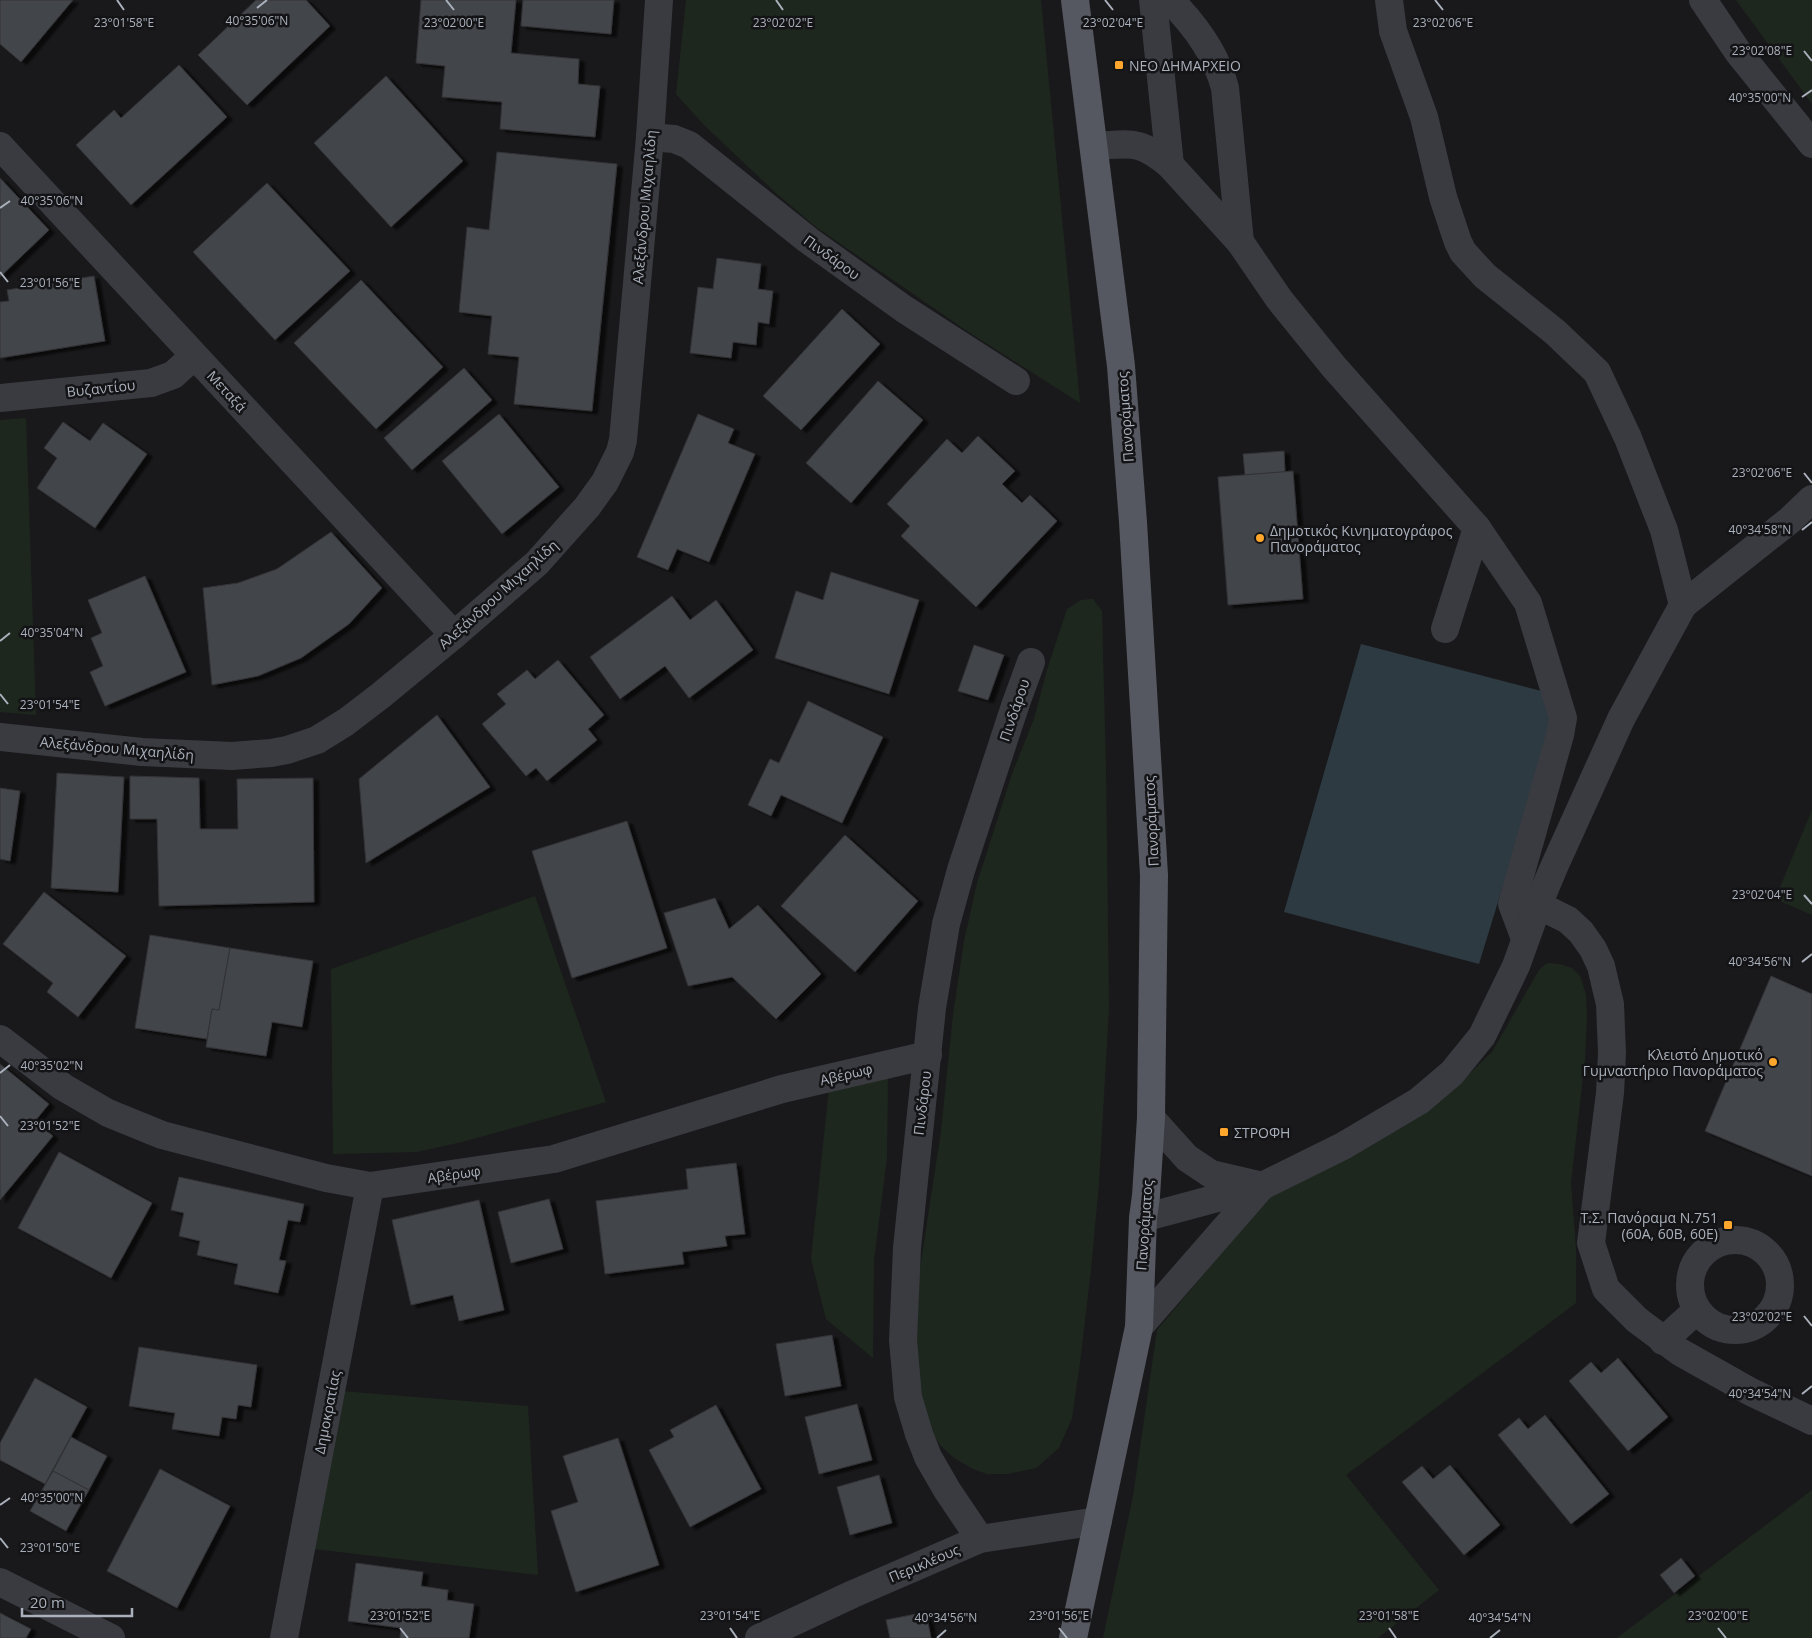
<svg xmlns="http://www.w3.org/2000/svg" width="1812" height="1638" font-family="'Open Sans',sans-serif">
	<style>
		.green { fill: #1e271e }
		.water { fill: #2d3a41 }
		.building { fill: #424448; stroke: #323337; filter: url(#shadow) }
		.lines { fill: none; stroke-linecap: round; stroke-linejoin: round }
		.minor { stroke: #393b41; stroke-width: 28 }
		.major { stroke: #555860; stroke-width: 28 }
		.ticks { fill: none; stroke: #aab1bc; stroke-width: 2 }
		.poi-dot { fill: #ffa72d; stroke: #141416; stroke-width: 2 }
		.labels { text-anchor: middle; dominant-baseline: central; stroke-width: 5; stroke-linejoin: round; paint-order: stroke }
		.poi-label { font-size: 14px; fill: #aab1bc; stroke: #141416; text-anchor: start }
		.street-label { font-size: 14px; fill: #aab1bc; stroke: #141416 }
		.ticks-label { font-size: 12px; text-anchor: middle; fill: #aab1bc; stroke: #141416; stroke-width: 5; stroke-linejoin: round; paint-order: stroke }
	</style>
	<defs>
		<filter id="shadow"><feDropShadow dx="5.5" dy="3" stdDeviation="1" flood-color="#0009"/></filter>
	</defs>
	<rect width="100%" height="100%" fill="#19191b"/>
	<g class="green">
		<path d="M686,0h355l39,403 -113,-72 -151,-104 -39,-33 -73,-69 -28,-31z"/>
		<path d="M1736,0h76v104z"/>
		<path d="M26,418l10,297 -36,-3v-292z"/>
		<path d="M1093,599l9,12 4,158 3,239 -10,175 -8,87 -11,93 -8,55 -13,30 -23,20 -28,6h-21l-14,-5 -19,-11 -14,-13 -15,-21 -10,-66 3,-76 23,-151 12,-116 11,-74 13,-58 35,-109 22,-55 13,-49 20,-61 14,-9z"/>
		<path d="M1812,810v105l-37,-16z"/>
		<path d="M535,896l71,206 -144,40 -45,10 -84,2 -2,-185z"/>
		<path d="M1547,963l13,1 12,4 8,8 6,18 1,23 -2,42 -14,124 5,66v54l-230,172 93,115 -61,48h-275l30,-142 24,-166 114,-136 196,-118 25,-24 47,-82z"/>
		<path d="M888,1078l-1,80 -13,102 -1,98 -47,-39 -15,-60 18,-171z"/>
		<path d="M341,1391l187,15 10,169 -225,-26z"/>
		<path d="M1812,1490v148h-195z"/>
	</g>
	<path class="water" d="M1361,644l200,52 -82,268 -195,-52z"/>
	<g class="building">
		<path d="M0,0h73l-52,62 -21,-18z"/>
		<path d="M256,0h50l24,26 -83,79 -49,-50z"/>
		<path d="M421,0h95l-5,53 68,6 -1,25 22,2 -5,51 -95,-8 2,-27 -60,-5 3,-31 -29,-3z"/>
		<path d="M523,0h91l-3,34 -90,-8z"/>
		<path d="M179,65l48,52 -96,88 -55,-60 38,-35 7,8z"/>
		<path d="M386,76l77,85 -72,66 -77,-84z"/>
		<path d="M497,152l120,12 -25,247 -78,-7 5,-47 -31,-3 4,-38 -33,-4 8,-85 22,3z"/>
		<path d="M0,178l49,52 -49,47z"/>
		<path d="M267,183l83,88 -75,69 -82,-88z"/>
		<path d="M717,258l44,6 -3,25 15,2 -4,33 -11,-2 -2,23 -23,-3 -2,16 -41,-5 8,-66 15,2z"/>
		<path d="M94,276l11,65 -105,17v-56l9,-1 -2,-11z"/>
		<path d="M361,280l82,87 -67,62 -82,-86z"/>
		<path d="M842,309l38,35 -79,86 -38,-34z"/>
		<path d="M464,368l28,32 -80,70 -28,-32z"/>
		<path d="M878,381l45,39 -72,83 -45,-40z"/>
		<path d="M499,414l60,73 -57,47 -60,-73z"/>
		<path d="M698,414l36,15 -6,14 27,11 -46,108 -32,-13 -9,21 -31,-13z"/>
		<path d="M63,422l27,19 13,-18 44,31 -52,74 -58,-40 20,-30 -13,-10z"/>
		<path d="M978,436l37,35 -13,13 20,19 8,-8 27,26 -81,86 -75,-71 9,-10 -23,-22 60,-65 15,14z"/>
		<path d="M1284,451l1,21 -40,3 -2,-21z"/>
		<path d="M1293,471l10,128 -75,6 -10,-128z"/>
		<path d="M331,532l51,56 -33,36 -48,34 -43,18 -46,9 -9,-97 35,-5 39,-14z"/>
		<path d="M831,572l88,28 -30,94 -114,-36 21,-67 27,9z"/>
		<path d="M145,576l41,96 -81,34 -15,-34 13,-6 -12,-28 11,-5 -14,-33z"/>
		<path d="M672,596l18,24 26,-20 37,50 -64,48 -24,-32 -45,33 -30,-42z"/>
		<path d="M974,645l30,10 -16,45 -30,-9z"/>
		<path d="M558,660l46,55 -16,14 9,11 -50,41 -11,-13 -10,8 -44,-52 24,-20 -9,-10 30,-24 8,9z"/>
		<path d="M808,701l75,36 -41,86 -61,-28 -10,21 -23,-11 22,-46 9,4z"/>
		<path d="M437,715l53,72 -124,76 -7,-84z"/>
		<path d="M57,773l67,4 -6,115 -67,-4z"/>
		<path d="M130,776l69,2 1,51h38l-1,-50 76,-1 1,124 -155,4 -2,-87h-27z"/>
		<path d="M0,788l20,3 -10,70 -10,-2z"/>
		<path d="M627,821l40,127 -95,30 -40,-127z"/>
		<path d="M845,835l73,66 -63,71 -74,-66z"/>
		<path d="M44,892l82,64 -48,61 -31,-25 6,-9 -50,-39z"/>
		<path d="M715,898l14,31 29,-24 63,69 -45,45 -44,-42 -44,9 -24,-73z"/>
		<path d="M150,935l80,13 -11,62 -7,-1 -5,30 -72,-11z"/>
		<path d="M230,948l83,13 -11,66 -30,-5 -6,34 -60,-9 6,-38 7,1z"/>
		<path d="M1771,976l41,18v182l-107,-45z"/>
		<path d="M0,1064l49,40 -14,17 18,15 -53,64z"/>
		<path d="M59,1152l93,51 -41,75 -93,-50z"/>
		<path d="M736,1163l9,71 -20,2 2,10 -45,6 2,12 -79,10 -9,-73 92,-12 -2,-20z"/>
		<path d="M179,1177l125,27 -4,18 -12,-2 -9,40 7,1 -8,32 -44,-9 4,-20 -41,-9 3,-14 -21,-5 5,-23 -13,-3z"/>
		<path d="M549,1199l14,50 -52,14 -13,-51z"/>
		<path d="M479,1200l25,110 -45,11 -6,-26 -42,10 -19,-85z"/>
		<path d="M832,1335l9,51 -56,10 -9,-52z"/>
		<path d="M139,1347l118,18 -6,42 -13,-2 -2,14 -14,-2 -3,19 -47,-7 3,-16 -46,-7z"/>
		<path d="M1618,1358l50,59 -40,34 -59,-70 22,-19 10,11z"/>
		<path d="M35,1378l52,29 -42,77 -45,-24v-17z"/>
		<path d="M857,1404l15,56 -53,14 -14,-57z"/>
		<path d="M716,1405l45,84 -71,38 -41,-77 25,-13 -4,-7z"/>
		<path d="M1545,1415l64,79 -38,30 -73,-89 21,-17 9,11z"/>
		<path d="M71,1437l36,19 -18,34 -36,-19z"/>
		<path d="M618,1438l41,127 -83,27 -25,-81 27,-9 -15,-46z"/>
		<path d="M1450,1465l50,60 -36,30 -62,-73 20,-16 11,13z"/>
		<path d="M160,1469l70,37 -53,102 -70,-37z"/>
		<path d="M53,1471l36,19 -23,41 -36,-20z"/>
		<path d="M879,1475l13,48 -42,12 -13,-48z"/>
		<path d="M1681,1558l14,18 -21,17 -14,-18z"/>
		<path d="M356,1563l67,9 -2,14 27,4 -1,10 27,4 -5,34h-69l1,-10 -53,-7z"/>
		<path d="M926,1612l5,26h-41l-4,-18z"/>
		<path d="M0,1613l31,16 -5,9h-26z"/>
	</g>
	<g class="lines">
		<g class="minor">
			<path d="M1153,0l17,165"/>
			<path d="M1170,0c25,25 46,53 55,88l15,154"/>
			<path d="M1703,0l35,52 74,92"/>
			<path d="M650,137l24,2 15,6 119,95 96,69 112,72"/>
			<path d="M0,146l454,489"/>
			<path d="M1094,146c37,-2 45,-7 76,19l70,77 39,57 55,68 143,161 -32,101"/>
			<path d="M0,398l151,-15 22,-8 21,-19"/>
			<path d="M1477,528l51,75 35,115 -3,17 -48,169 13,35"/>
			<path d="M1683,605l107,-85 22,-21"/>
			<path d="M0,737l142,15 90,4 39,-3 16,-3 30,-10 29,-18 34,-26 74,-61 83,-72 50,-56 18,-25 15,-30 3,-12 27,-303 9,-137"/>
			<path d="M1538,905l30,15 13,12 12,17 8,17 9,38 2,49 -2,40 -19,150 15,46 31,31 43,32 71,40 61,29"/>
			<path d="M0,1039l63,48 45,26 54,22 164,43 44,8 184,-27 228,-70 146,-34"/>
			<path d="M1151,1118l36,40 24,16 47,11"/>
			<path d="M1143,1218l119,-32 81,-40 76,-45 33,-28 30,-37 34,-70 22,-61 16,-38 67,-148 62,-114 -19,-75 -36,-92 -31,-66 -42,-40 -70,-56 -22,-24 -5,-10 -15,-45 -19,-80 -31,-86 -4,-31"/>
			<circle cx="1735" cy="1285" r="45"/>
			<path d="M1139,1327l123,-141"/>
			<path d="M1663,1341l34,-31"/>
			<path d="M980,1539l-33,-49 -19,-33 -9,-23 -11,-37 -5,-57 4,-92 25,-240 14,-84 15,-54 55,-167 15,-41"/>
			<path d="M0,1582l111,56"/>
			<path d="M284,1638l86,-452"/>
			<path d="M759,1638l94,-44 127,-55 118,-18"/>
		</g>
		<path class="major" d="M1073,1638l66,-311 4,-109 3,-22 5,-78 3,-243 -21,-353 -12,-156 -46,-366"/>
	</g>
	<path class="ticks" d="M117,0l7,10M446,0l8,10M776,0l7,10M1105,0l8,10M1435,0l8,10M257,8l10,-8M1804,51l8,10M1802,97l10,-7M0,208l10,-7M0,272l8,10M1804,473l8,10M1802,530l10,-8M0,641l10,-8M0,694l8,10M1804,895l8,9M1802,962l10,-8M0,1073l10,-8M0,1116l8,10M1804,1316l8,10M1802,1394l10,-8M0,1505l10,-7M0,1538l8,10M400,1628l8,10M730,1628l7,10M1059,1628l8,10M1389,1628l7,10M1718,1628l8,10M937,1638l9,-8M1490,1638l10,-8"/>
	<g class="poi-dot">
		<rect x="1114" y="60" width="10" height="10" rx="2.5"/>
		<circle cx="1260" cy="538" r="5"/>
		<circle cx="1773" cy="1062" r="5"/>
		<rect x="1219" y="1127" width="10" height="10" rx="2.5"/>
		<rect x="1723" y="1220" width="10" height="10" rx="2.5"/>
	</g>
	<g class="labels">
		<g class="poi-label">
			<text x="1129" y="65">ΝΕΟ ΔΗΜΑΡΧΕΙΟ</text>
			<text x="1270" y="530">Δημοτικός Κινηματογράφος<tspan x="1270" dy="16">Πανοράματος</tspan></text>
			<text x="1763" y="1054" text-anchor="end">Κλειστό Δημοτικό<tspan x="1763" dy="16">Γυμναστήριο Πανοράματος</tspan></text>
			<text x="1234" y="1132">ΣΤΡΟΦΗ</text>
			<text x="1718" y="1217" text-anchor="end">Τ.Σ. Πανόραμα Ν.751<tspan x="1718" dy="16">(60A, 60B, 60E)</tspan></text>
		</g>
		<g class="street-label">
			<text transform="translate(644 207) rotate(-85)">Aλεξάνδρου Mιχαηλίδη</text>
			<text transform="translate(832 257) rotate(36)">Πινδάρου</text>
			<text transform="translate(101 388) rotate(-6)">Βυζαντίου</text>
			<text transform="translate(227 391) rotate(47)">Μεταξά</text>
			<text transform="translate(1125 417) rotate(-94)">Πανοράματος</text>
			<text transform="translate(498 594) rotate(-42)">Aλεξάνδρου Mιχαηλίδη</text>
			<text transform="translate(1014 710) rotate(-71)">Πινδάρου</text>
			<text transform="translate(117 748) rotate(5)">Aλεξάνδρου Mιχαηλίδη</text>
			<text transform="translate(1151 821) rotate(-93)">Πανοράματος</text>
			<text transform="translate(846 1074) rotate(-13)">Αβέρωφ</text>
			<text transform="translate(922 1103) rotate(-83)">Πινδάρου</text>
			<text transform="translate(454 1174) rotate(-8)">Αβέρωφ</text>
			<text transform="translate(1144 1225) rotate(-86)">Πανοράματος</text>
			<text transform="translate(327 1412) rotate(-79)">Δημοκρατίας</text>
			<text transform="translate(924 1563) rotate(-23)">Περικλέους</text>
		</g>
	</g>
	<g class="ticks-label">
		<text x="257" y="25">40°35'06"N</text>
		<text x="124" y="27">23°01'58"E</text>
		<text x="454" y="27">23°02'00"E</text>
		<text x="783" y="27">23°02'02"E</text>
		<text x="1113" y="27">23°02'04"E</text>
		<text x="1443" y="27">23°02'06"E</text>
		<text x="1762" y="55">23°02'08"E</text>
		<text x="1760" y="102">40°35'00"N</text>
		<text x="52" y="205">40°35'06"N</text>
		<text x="50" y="287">23°01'56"E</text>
		<text x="1762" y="477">23°02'06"E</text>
		<text x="1760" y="534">40°34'58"N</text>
		<text x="52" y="637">40°35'04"N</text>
		<text x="50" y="709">23°01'54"E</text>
		<text x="1762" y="899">23°02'04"E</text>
		<text x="1760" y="966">40°34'56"N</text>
		<text x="52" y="1070">40°35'02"N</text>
		<text x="50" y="1130">23°01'52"E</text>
		<text x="1762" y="1321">23°02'02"E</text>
		<text x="1760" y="1398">40°34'54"N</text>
		<text x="52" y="1502">40°35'00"N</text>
		<text x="50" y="1552">23°01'50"E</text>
		<text x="400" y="1620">23°01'52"E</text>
		<text x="730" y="1620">23°01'54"E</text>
		<text x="1059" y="1620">23°01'56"E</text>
		<text x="1389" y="1620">23°01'58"E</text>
		<text x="1718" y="1620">23°02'00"E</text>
		<text x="946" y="1622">40°34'56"N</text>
		<text x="1500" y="1622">40°34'54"N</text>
	</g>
	<path d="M22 1608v8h110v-8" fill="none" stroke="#aab1bc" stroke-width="2.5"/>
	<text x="30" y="1608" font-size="15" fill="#aab1bc" stroke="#141416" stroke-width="4" paint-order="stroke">20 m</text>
</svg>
